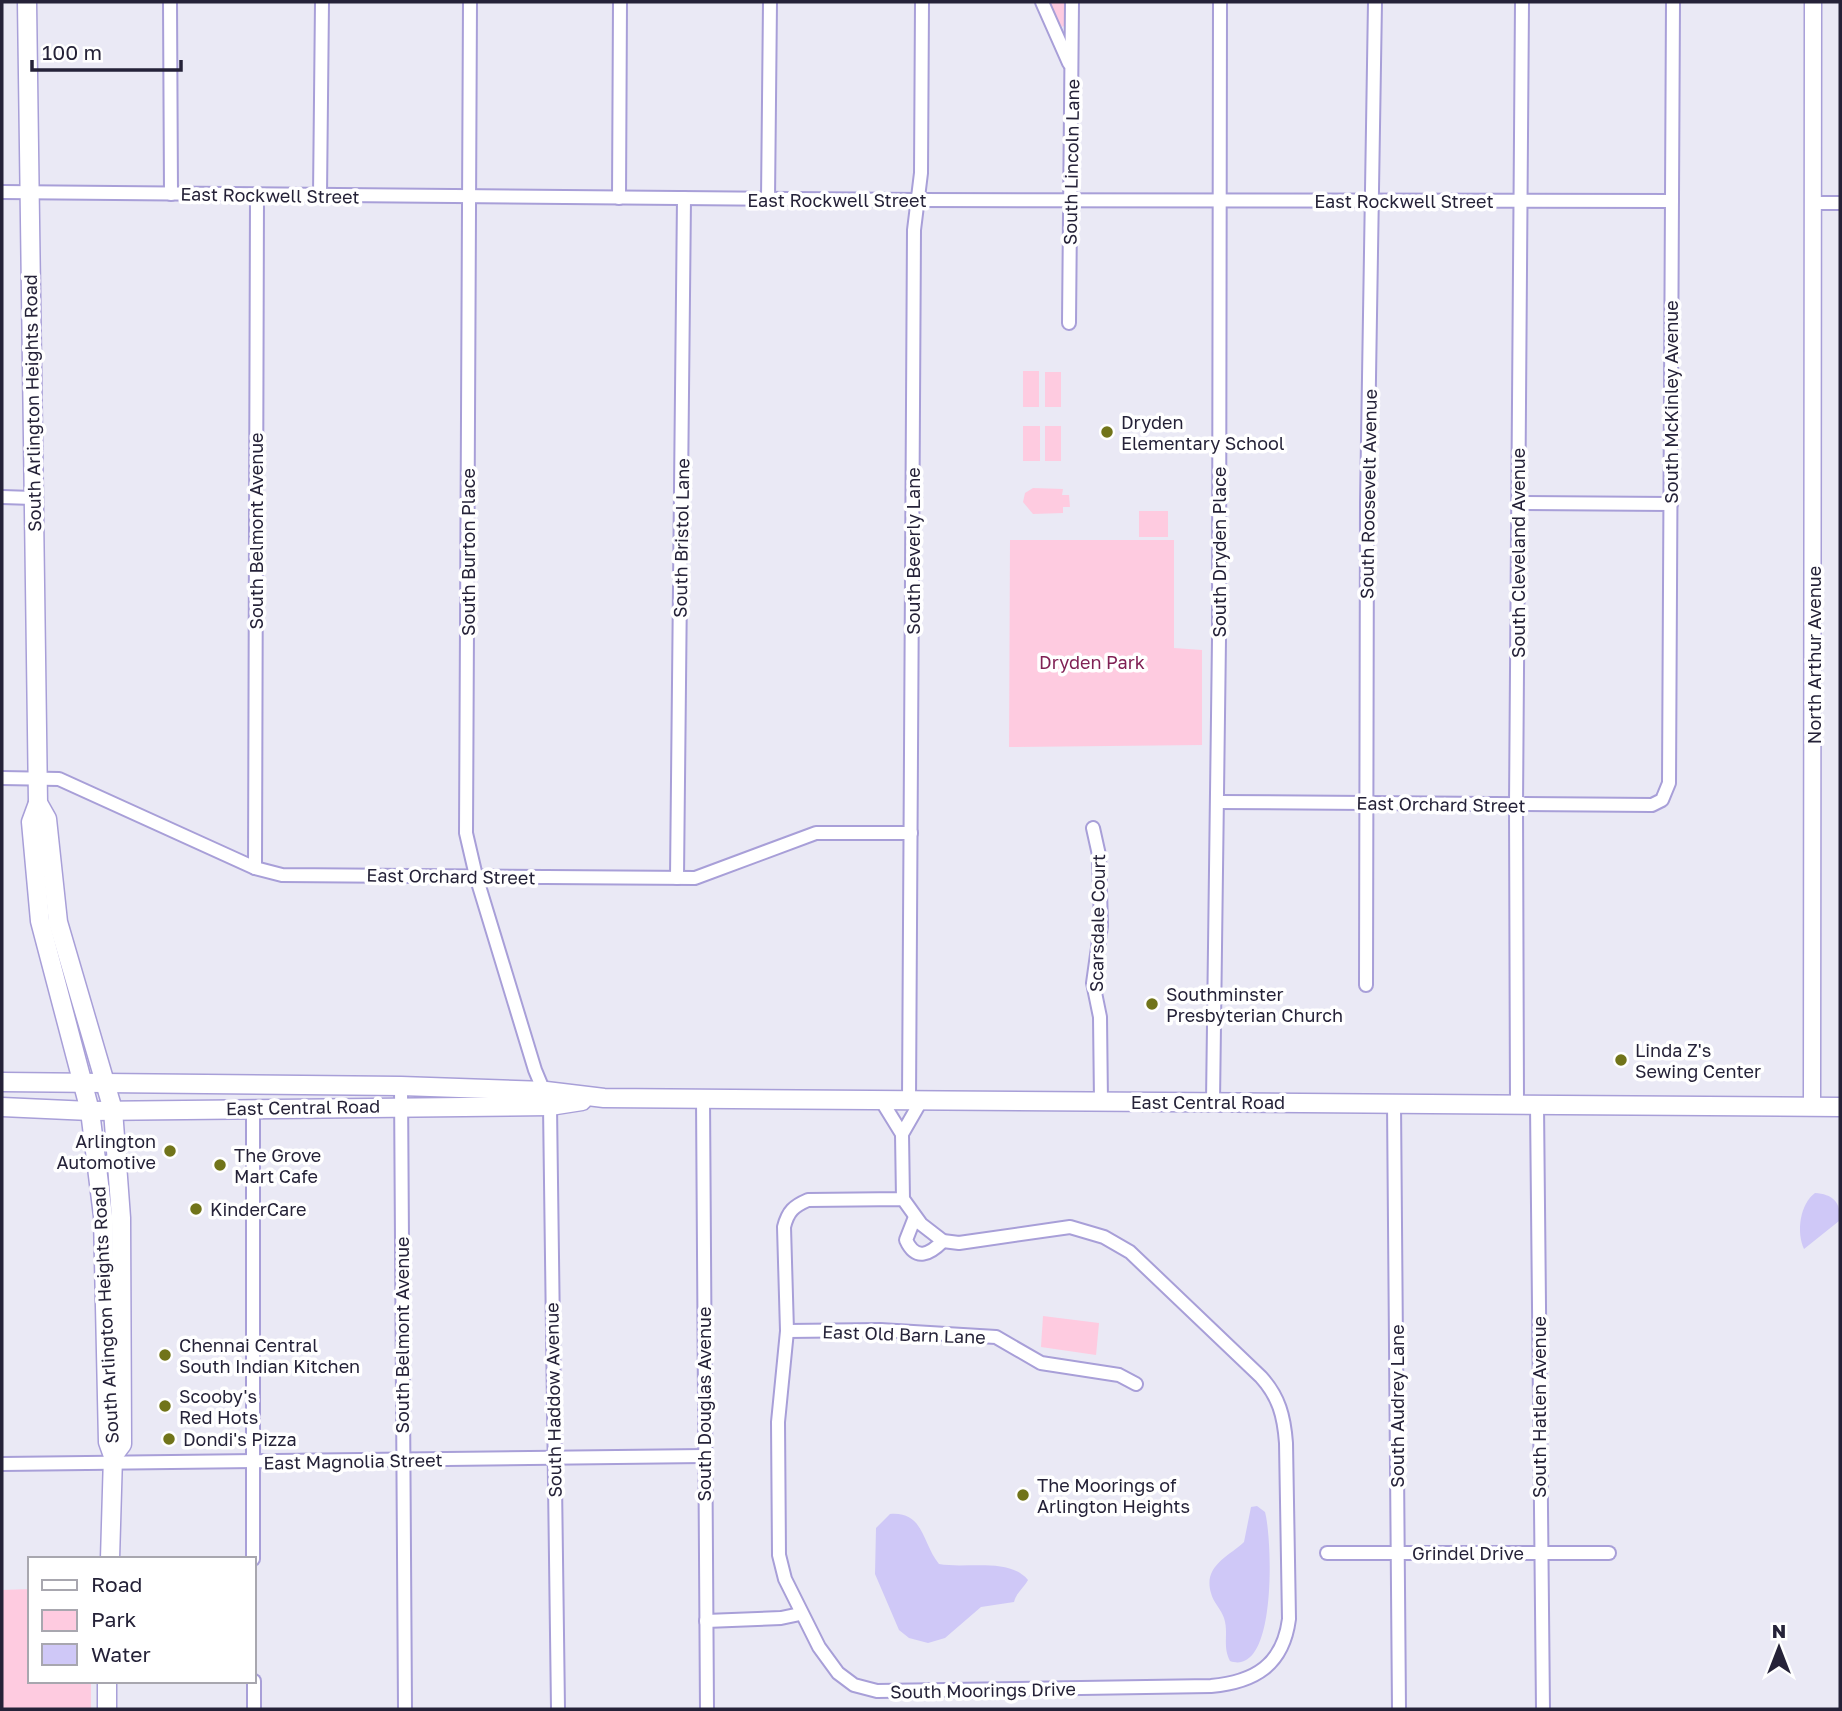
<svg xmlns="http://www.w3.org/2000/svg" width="1842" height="1711" font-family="'Golos Text',sans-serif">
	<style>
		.green { fill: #fecbe0 }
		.water { fill: #cfc8f7 }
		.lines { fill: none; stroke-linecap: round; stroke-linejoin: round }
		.minor-casing { stroke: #a89fd8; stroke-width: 16 }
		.tertiary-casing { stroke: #a89fd8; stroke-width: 19 }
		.secondary-casing { stroke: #a89fd8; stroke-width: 21 }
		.minor { stroke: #fff; stroke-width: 12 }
		.tertiary { stroke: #fff; stroke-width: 16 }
		.secondary { stroke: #fff; stroke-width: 18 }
		.poi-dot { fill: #71741a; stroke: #fff; stroke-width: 2.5 }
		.labels { text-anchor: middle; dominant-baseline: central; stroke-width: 7; stroke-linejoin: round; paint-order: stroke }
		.street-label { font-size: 18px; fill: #252238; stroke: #fff }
		.poi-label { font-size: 18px; fill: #252238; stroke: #fff; text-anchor: start }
		.park-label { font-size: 18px; fill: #802155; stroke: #fff }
	</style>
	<rect width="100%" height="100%" fill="#eae9f5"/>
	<g class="green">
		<path d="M1047,2h19v23l-4,2z"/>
		<rect x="1023" y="371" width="16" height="36"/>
		<rect x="1045" y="372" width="16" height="35"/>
		<rect x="1023" y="426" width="17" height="35"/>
		<rect x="1045" y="426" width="16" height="35"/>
		<path d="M1033,488l30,1 -1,6h7l1,12h-7v6l-30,1 -10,-12 2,-9z"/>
		<rect x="1139" y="511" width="29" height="26"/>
		<path d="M1010,540h164v108l28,2v95l-193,2z"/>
		<path d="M1043,1316l56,7 -3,32 -55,-8z"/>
		<path d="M30,1589v92h61v28h-89v-119z"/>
	</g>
	<g class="water">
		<path d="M1815,1193c17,1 27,9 24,28l-35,28c-8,-17 -4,-45 11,-56z"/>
		<path d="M1257,1506l8,6c7,25 13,166 -35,149 -8,-15 -1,-28 -6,-43 -3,-9 -11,-16 -13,-25 -8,-27 17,-36 33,-51l7,-35z"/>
		<path d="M890,1514c34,-3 32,29 49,50 28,5 70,-7 89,16 -5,9 -12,13 -14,22l-33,5 -36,31 -17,5 -19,-5 -10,-8 -24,-56 1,-46z"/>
	</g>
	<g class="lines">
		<defs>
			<g id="minor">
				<path d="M170,2l1,192"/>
				<path d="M470,2l-4,831 10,43 59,194 15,36 8,603"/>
				<path d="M1042,2l27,61"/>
				<path d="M2,192l916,8 754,1"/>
				<path d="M320,195l2,-193"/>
				<path d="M619,198l1,-196"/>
				<path d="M768,199l2,-197"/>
				<path d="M1813,203h27"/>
				<path d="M1069,323l3,-321"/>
				<path d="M2,497l31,1"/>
				<path d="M1519,503l152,1"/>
				<path d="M2,778l57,1 196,89 27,7 413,3 121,-45h95"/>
				<path d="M1218,802l434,3 10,-5 7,-17 4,-781"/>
				<path d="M1093,828l6,27 2,71 -8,57 7,34 1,85"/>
				<path d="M255,868l2,-673"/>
				<path d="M677,878l7,-680"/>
				<path d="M1366,985l1,-482 8,-501"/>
				<path d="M401,1086l4,623"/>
				<path d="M703,1098l4,611"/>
				<path d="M881,1100l21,34"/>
				<path d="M909,1100l5,-870 7,-57 1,-171"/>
				<path d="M1213,1102l6,-463 1,-637"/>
				<path d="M1394,1103l5,606"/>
				<path d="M1517,1104l-1,-299 6,-803"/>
				<path d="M1537,1105l6,604"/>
				<path d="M903,1199l-95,1c-14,6 -20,11 -24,27l3,104 -9,91 1,133 6,24 34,68 19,26 16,12 23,6 334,-5c44,-4 72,-21 78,-67l-3,-176c-2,-27 -7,-46 -25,-66l-131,-125 -26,-15 -34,-10 -111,16 -16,-2 -22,-17 -18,-25 -1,-65 19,-33"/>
				<path d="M915,1217l-9,23c10,22 24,14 37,1"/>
				<path d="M787,1331l93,-1 116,7 45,26 78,12 17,9"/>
				<path d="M2,1464l702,-8"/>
				<path d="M1327,1553h282"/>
				<path d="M253,1559v-452"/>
				<path d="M706,1621l75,-3 19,-4"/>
				<path d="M254,1681v28"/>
			</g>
			<path id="tertiary" d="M1812,1107l1,-1105"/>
			<g id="secondary">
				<path d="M27,2l11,801 9,16 11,103 55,188 8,108 1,226 -9,12"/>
				<path d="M38,803l-7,19 9,99 50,190 13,105 5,226 5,14 -3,103"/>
				<path d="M2,1082l399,4 145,5 58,7 1236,9"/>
				<path d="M2,1107l88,4 460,-5 32,-5"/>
				<path d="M107,1709v-28"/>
			</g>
		</defs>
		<use href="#minor" class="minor-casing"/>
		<use href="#tertiary" class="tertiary-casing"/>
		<use href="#secondary" class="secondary-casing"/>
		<use href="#minor" class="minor"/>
		<use href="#tertiary" class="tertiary"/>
		<use href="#secondary" class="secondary"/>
	</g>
	<g class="poi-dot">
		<circle cx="1107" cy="432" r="7"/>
		<circle cx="1152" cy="1004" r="7"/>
		<circle cx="1621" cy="1060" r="7"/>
		<circle cx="170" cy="1151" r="7"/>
		<circle cx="220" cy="1165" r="7"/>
		<circle cx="196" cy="1209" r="7"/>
		<circle cx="165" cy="1355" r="7"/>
		<circle cx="165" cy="1406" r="7"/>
		<circle cx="169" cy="1439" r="7"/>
		<circle cx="1023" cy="1495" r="7"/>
	</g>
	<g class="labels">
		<g class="street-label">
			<text transform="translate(1071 162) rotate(-89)">South Lincoln Lane</text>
			<text transform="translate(270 195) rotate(1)">East Rockwell Street</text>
			<text x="837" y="200">East Rockwell Street</text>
			<text x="1404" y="201">East Rockwell Street</text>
			<text transform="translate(1671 402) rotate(-90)">South McKinley Avenue</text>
			<text transform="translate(32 403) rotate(-91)">South Arlington Heights Road</text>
			<text transform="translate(1368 494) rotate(-89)">South Roosevelt Avenue</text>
			<text transform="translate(256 531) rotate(-90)">South Belmont Avenue</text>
			<text transform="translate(681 538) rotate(-89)">South Bristol Lane</text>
			<text transform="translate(913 551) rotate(-90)">South Beverly Lane</text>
			<text transform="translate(468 552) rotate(-90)">South Burton Place</text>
			<text transform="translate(1219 552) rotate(-90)">South Dryden Place</text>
			<text transform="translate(1518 553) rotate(-90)">South Cleveland Avenue</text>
			<text transform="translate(1814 655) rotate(-90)">North Arthur Avenue</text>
			<text transform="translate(1441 804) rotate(1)">East Orchard Street</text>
			<text transform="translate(451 876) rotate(1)">East Orchard Street</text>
			<text transform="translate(1097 923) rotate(-89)">Scarsdale Court</text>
			<text x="1208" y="1102">East Central Road</text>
			<text transform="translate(303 1107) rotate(-1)">East Central Road</text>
			<text transform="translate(105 1315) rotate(-93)">South Arlington Heights Road</text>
			<text transform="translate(904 1334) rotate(2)">East Old Barn Lane</text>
			<text transform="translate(402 1335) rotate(-90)">South Belmont Avenue</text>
			<text transform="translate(553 1400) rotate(-91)">South Haddow Avenue</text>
			<text transform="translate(704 1404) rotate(-90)">South Douglas Avenue</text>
			<text transform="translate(1397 1406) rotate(-90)">South Audrey Lane</text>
			<text transform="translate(1539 1407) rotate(-90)">South Hatlen Avenue</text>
			<text transform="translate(353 1461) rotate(-1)">East Magnolia Street</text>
			<text x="1468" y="1553">Grindel Drive</text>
			<text transform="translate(983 1690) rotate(-1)">South Moorings Drive</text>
		</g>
		<g class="poi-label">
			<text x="1121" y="422">Dryden<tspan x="1121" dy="21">Elementary School</tspan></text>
			<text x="1166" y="994">Southminster<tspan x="1166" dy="21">Presbyterian Church</tspan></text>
			<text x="1635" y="1050">Linda Z's<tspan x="1635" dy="21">Sewing Center</tspan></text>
			<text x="156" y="1141" text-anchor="end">Arlington<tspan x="156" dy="21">Automotive</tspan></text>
			<text x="234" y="1155">The Grove<tspan x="234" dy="21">Mart Cafe</tspan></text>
			<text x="210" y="1209">KinderCare</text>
			<text x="179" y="1345">Chennai Central<tspan x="179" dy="21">South Indian Kitchen</tspan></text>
			<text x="179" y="1396">Scooby's<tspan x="179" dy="21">Red Hots</tspan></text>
			<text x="183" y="1439">Dondi's Pizza</text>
			<text x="1037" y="1485">The Moorings of<tspan x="1037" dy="21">Arlington Heights</tspan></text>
		</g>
		<g class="park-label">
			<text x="1092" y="662">Dryden Park</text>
		</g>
	</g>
	<rect width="1842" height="1711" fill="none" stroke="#252238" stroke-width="7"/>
	<rect x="28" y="1557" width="228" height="126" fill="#ffffff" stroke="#a8a7af" stroke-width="2"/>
	<rect x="42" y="1580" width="35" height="10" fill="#ffffff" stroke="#a8a7af" stroke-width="2"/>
	<text x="91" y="1592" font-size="21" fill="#252238">Road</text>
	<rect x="42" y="1610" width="35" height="21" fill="#fecbe0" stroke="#a8a7af" stroke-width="2"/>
	<text x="91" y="1627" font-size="21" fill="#252238">Park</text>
	<rect x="42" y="1644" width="35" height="21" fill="#cfc8f7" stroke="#a8a7af" stroke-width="2"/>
	<text x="91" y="1662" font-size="21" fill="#252238">Water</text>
	<g transform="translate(1779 1648)" stroke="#ffffff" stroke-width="5" paint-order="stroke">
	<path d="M0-5L12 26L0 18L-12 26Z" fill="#252238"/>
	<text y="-10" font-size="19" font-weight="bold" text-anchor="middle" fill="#252238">N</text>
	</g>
	<path d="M32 60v10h149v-10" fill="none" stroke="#252238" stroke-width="3.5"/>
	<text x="42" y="60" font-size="21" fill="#252238" stroke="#ffffff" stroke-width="5" paint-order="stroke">100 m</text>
</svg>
